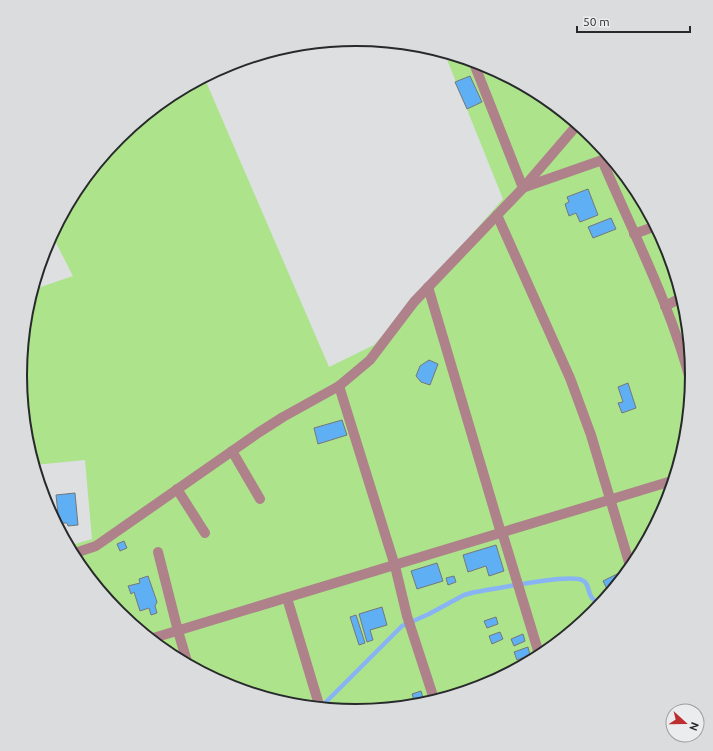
<svg xmlns="http://www.w3.org/2000/svg" width="713" height="751" font-family="Ubuntu,sans-serif">
	<style>
		.green { fill: #ace38b }
		.lines { fill: none; stroke-linecap: round; stroke-linejoin: round }
		.stream { stroke: #89b4f4; stroke-width: 4.5 }
		.building { fill: #5eaff4; stroke: #767779 }
		.minor { stroke: #af818a; stroke-width: 10 }
		.rim { fill: none; stroke: #28292a; stroke-width: 2 }
	</style>
	<rect width="100%" height="100%" fill="#dddfe1"/>
	<path class="green" d="M444,52l41,13 59,31 51,42 41,51 31,58 20,63 6,66 -7,65 -19,63 -31,59 -42,51 -51,41 -58,31 -63,20 -66,6 -65,-7 -63,-19 -59,-31 -51,-42 -41,-51 -9,-16 24,-7 -7,-79 -51,5 -8,-24 -6,-66 7,-65 5,-20 41,-14 -21,-41 25,-47 42,-51 51,-41 34,-19 125,290 45,-22 129,-146z"/>
	<g class="lines">
		<path class="stream" d="M320,708l82,-82 27,-12 35,-19 11,-3c20,-3 91,-18 107,-12 11,5 1,18 20,24"/>
	</g>
	<g class="building">
		<path d="M470,76l12,26 -15,7 -12,-27z"/>
		<path d="M588,189l10,26 -18,7 -4,-9 -7,3 -4,-12 4,-2 -2,-5z"/>
		<path d="M611,218l5,11 -23,9 -5,-11z"/>
		<path d="M429,360l9,4 -8,21 -9,-3 -5,-6 4,-10z"/>
		<path d="M628,383l8,25 -14,5 -4,-10 5,-1 -5,-15z"/>
		<path d="M342,420l5,15 -29,9 -4,-16z"/>
		<path d="M75,493l3,32 -10,1 -1,-3h-8l-3,-28z"/>
		<path d="M124,541l3,7 -7,3 -3,-7z"/>
		<path d="M496,545l8,26 -15,5 -3,-10 -18,6 -5,-17z"/>
		<path d="M437,563l6,18 -26,8 -6,-18z"/>
		<path d="M619,573l3,7 -10,12 -3,1 -6,-12z"/>
		<path d="M148,576l9,26 -2,4 2,7 -6,2 -2,-7 -9,3 -6,-19 -3,2 -3,-8 12,-3 -1,-4z"/>
		<path d="M454,576l2,6 -8,3 -2,-7z"/>
		<path d="M382,607l5,18 -17,5 3,10 -6,2 -8,-28z"/>
		<path d="M356,615l9,28 -6,2 -9,-28z"/>
		<path d="M496,617l2,7 -11,4 -3,-7z"/>
		<path d="M500,632l3,7 -11,5 -3,-8z"/>
		<path d="M523,634l2,7 -11,5 -3,-7z"/>
		<path d="M528,647l2,8 -13,5 -3,-8z"/>
		<path d="M421,691l3,10 -9,2 -3,-9z"/>
	</g>
	<g class="lines">
		<g class="minor">
			<path d="M473,61l50,127"/>
			<path d="M602,160c32,75 70,148 90,227"/>
			<path d="M525,187l86,-30"/>
			<path d="M497,215l73,163 21,57 40,134"/>
			<path d="M634,234l22,-8"/>
			<path d="M428,287l73,246"/>
			<path d="M665,306l18,-9"/>
			<path d="M339,386l56,180 12,50 28,86"/>
			<path d="M232,451l28,48"/>
			<path d="M177,489l28,44"/>
			<path d="M502,532l38,125"/>
			<path d="M158,552l20,79 10,34"/>
			<path d="M72,554l24,-8 162,-113 25,-16 56,-31 31,-26 44,-58 109,-114 55,-64"/>
			<path d="M287,598l33,110"/>
			<path d="M150,639l525,-159"/>
		</g>
	</g>
	<path d="M0 0H713V751H0ZM27 375a329 329 0 1 1 658 0a329 329 0 1 1-658 0Z" fill="#dadcde" fill-rule="evenodd"/>
	<path class="rim" d="M27 375a329 329 0 1 1 658 0a329 329 0 1 1-658 0Z"/>
	<g transform="translate(685 723) rotate(111)"><circle r="19" fill="#eaecee" stroke="#9c9ea0"/>
	<path d="M0-3L7 15L0 10L-7 15Z" fill="#bd2e2f"/>
	<text y="-6" font-size="11" font-weight="bold" text-anchor="middle" fill="#28292a">N</text>
	</g>
	<path d="M577 26v6h113v-6" fill="none" stroke="#28292a" stroke-width="2"/>
	<text x="583" y="26" font-size="12" fill="#28292a" stroke="#eaecee" stroke-width="3" paint-order="stroke">50 m</text>
</svg>
